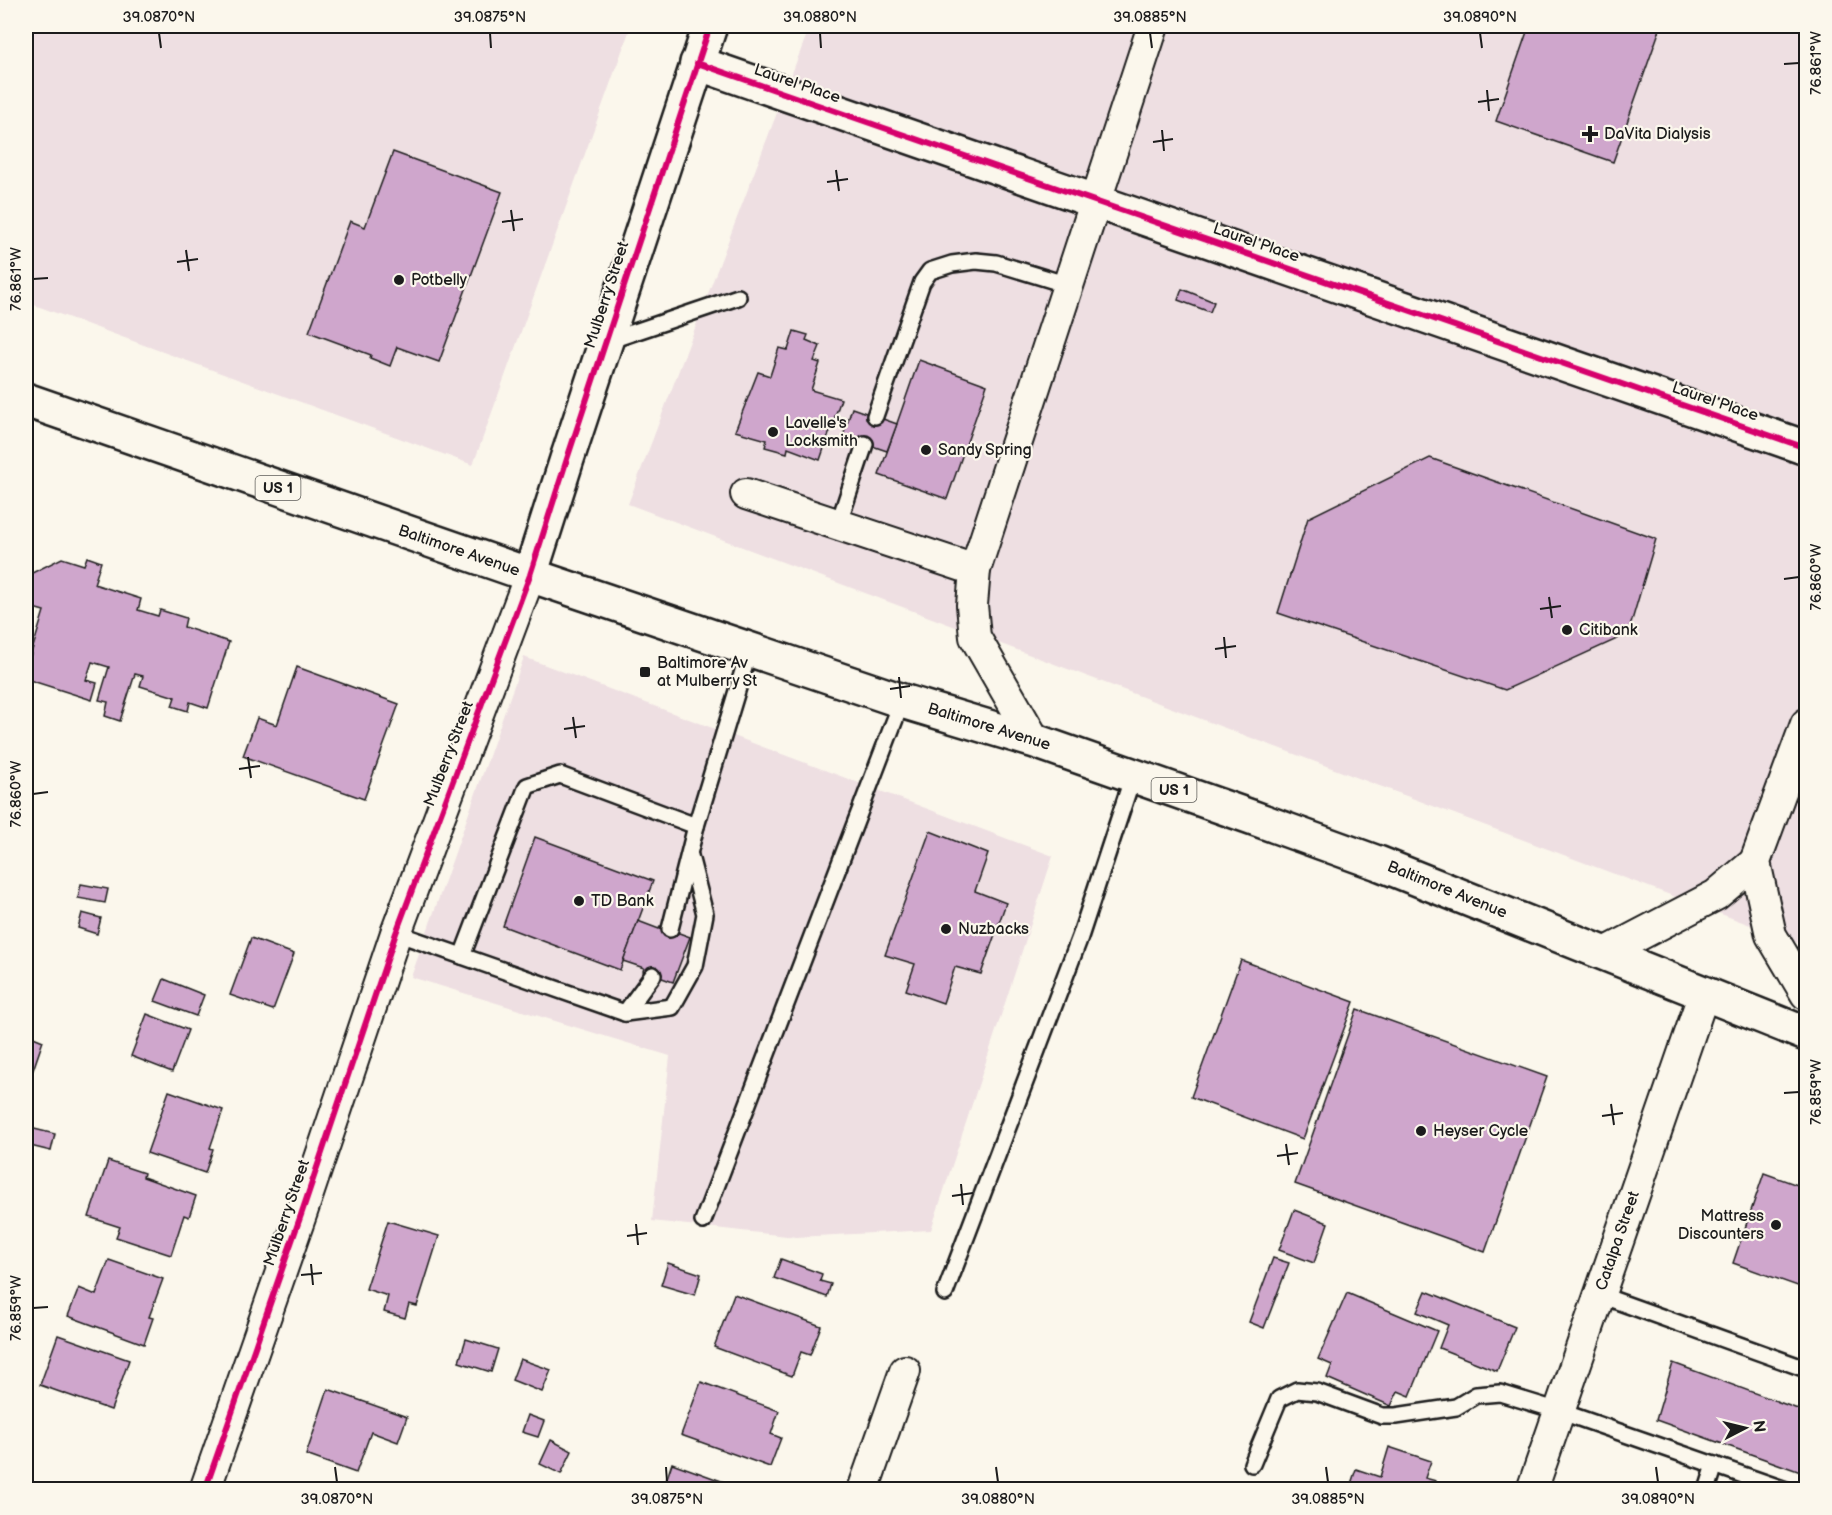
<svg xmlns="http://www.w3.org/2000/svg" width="1832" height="1515" font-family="'Balsamiq Sans',sans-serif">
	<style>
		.built { fill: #eedfe2 }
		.building { fill: #cfa6cc; stroke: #1c1c1c; stroke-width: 1.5 }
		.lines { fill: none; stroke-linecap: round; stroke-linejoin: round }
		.lane-casing { stroke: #1c1c1c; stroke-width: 20 }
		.street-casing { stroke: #1c1c1c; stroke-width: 34 }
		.secondary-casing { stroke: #1c1c1c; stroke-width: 38 }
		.primary-casing { stroke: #1c1c1c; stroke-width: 38 }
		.lane { stroke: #fbf7ec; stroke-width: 15 }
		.street { stroke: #fbf7ec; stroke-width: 30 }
		.secondary { stroke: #fbf7ec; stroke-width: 33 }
		.primary { stroke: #fbf7ec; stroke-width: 33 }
		.cycleway-casing { stroke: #fbf7ec; stroke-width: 10 }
		.cycleway { stroke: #d6006c; stroke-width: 6 }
		.ticks { fill: none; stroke: #1c1c1c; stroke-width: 2 }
		.poi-dot { fill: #1c1c1c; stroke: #fbf7ec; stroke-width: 2 }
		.labels { text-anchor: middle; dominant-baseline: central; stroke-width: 4.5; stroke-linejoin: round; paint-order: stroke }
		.shield { fill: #fbf7ec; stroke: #5f5e5a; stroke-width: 1.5 }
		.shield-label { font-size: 15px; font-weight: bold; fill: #1c1c1c }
		.street-label { font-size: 16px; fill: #1c1c1c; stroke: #fbf7ec }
		.poi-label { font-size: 16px; fill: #1c1c1c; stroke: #fbf7ec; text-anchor: start }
		.neatline { fill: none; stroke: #1c1c1c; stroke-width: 2 }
		.ticks-label { font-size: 15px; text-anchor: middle; fill: #1c1c1c }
	</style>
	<rect width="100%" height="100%" fill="#fbf7ec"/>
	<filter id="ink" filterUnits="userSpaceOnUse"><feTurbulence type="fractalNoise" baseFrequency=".0167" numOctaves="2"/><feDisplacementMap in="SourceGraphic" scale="12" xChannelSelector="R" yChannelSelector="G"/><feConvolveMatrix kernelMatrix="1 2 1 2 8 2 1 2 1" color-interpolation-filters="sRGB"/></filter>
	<g filter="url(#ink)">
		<g class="built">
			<path d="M26,26h605l-158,439 -447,-163z"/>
			<path d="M810,26h996v920l-1178,-442z"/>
			<path d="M524,657l529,199 -122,374 -135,7 -144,-16 18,-165 -259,-79z"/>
		</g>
		<g class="building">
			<path d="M1529,26h121l10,3 -47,133 -117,-41z"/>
			<path d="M393,152l109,40 -63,170 -42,-15 -7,19 -20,-8 1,-3 -62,-23 41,-111 15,6z"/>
			<path d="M1182,289l32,13 -4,10 -32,-12z"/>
			<path d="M794,331l14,4 -2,5 14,6 -6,15 6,2 -9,27 30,9 -21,61 -32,-12 -1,5 -22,-6 2,-7 -32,-9 23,-59 12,4 9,-28 9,2z"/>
			<path d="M919,360l68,25 -40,114 -68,-24z"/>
			<path d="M852,408l45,16 -10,27 -44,-15z"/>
			<path d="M1430,458l226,81 -28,95 -123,56 -227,-77 30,-95z"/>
			<path d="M87,557l14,5 -7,22 47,15 -3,11 20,6 2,-6 26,8 -2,9 45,15 -21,66 -18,-6 -2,9 -16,-5 3,-9 -35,-11 3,-10 -8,-2 -15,47 -15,-5 3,-14 -9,-2 10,-33 -17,-5 -6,18 11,3 -5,17 -66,-21v-9l18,-59 -18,-5v-16l4,-16 32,-16 22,7z"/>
			<path d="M297,667l102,37 -35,95 -121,-43 14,-38 20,7z"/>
			<path d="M930,831l58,23 -13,37 31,12 -25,71 -26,-7 -12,36 -37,-13 9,-26 -30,-9z"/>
			<path d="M535,837l118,44 -33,89 -117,-44z"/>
			<path d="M81,884l27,5 -3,14 -27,-5z"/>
			<path d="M82,913l19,5 -4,16 -19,-6z"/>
			<path d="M638,921l21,8 1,-3 30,11 -17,45 -30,-11 1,-3 -21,-7z"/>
			<path d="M251,938l43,16 -21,56 -43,-15z"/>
			<path d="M1241,960l113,42 -51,137 -112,-42z"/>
			<path d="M164,979l40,16 -8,21 -41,-15z"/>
			<path d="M1357,1009l190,68 -62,175 -190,-68z"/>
			<path d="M147,1014l41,16 -16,42 -41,-16z"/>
			<path d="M26,1034l17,7 -10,29 -7,-2z"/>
			<path d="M169,1091l54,19 -13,38 3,1 -8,24 -58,-20z"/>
			<path d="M26,1127l29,7 -4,17 -25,-6z"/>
			<path d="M108,1161l36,12 -1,4 53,19 -7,21 -5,-2 -13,40 -55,-18 4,-10 -31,-10z"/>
			<path d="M1764,1173l42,15v101l-73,-26z"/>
			<path d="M1294,1210l34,13 -14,40 -35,-13z"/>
			<path d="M388,1221l51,15 -22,70 -8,-2 -4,14 -21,-6 4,-16 -22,-7z"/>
			<path d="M1273,1258l16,5 -25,65 -15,-6z"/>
			<path d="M781,1259l41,15 -2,7 11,3 -4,13 -53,-19z"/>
			<path d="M109,1260l54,19 -14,38 4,1 -9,26 -76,-28 11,-28 17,7z"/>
			<path d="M668,1263l33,11 -6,21 -34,-10z"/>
			<path d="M1426,1291l89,36 -18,44 -58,-23 9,-23 -31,-13z"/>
			<path d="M1347,1293l90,38 -27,65 -12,-5 -7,15 -64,-28 5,-13 -14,-6z"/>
			<path d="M734,1294l87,32 -11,29 -9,-3 -9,24 -78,-29z"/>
			<path d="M58,1335l71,25 -18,50 -71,-25z"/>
			<path d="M466,1339l32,10 -7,23 -32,-10z"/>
			<path d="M520,1359l31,11 -9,22 -30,-12z"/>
			<path d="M1673,1363l133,49v62l-150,-54z"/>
			<path d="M701,1382l78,29 -8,23 10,4 -11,29 -89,-32z"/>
			<path d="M328,1389l79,28 -9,25 -27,-10 -15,41 -50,-18z"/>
			<path d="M528,1415l16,6 -6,16 -16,-5z"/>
			<path d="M551,1440l21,11 -11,23 -21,-10z"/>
			<path d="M1389,1447l42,14 -6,17 11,3 -3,9h-84l7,-21 24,8z"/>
			<path d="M672,1463l74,27h-83z"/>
			<path d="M1733,1483l17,7h-19z"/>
		</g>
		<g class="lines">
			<defs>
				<g id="lane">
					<path d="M608,341l130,-44"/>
					<path d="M875,416l47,-134 8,-11 22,-7 24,-3 20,2 72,22"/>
					<path d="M838,525l27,-81"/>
					<path d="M670,929l26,-103 54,-178"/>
					<path d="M396,933l229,80 28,-38"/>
					<path d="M462,956l65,-170 33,-11 136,51"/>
					<path d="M625,1013l47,-6 23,-41 10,-52 -15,-58"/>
					<path d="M703,1221l199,-520"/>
					<path d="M945,1293l135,-356 53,-161"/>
					<path d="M1600,1295l206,74"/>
					<path d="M1252,1464l27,-65 18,-9 20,2 65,24h14l60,-9 20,-12 24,-2 59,18 227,79"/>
					<path d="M1707,1490l8,-25"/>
				</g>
				<g id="street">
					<path d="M746,494l229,76"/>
					<path d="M1806,724l-51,138 16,73 35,59"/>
					<path d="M1035,741l-60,-104 -3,-32 3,-35 178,-544"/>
					<path d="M1605,953l111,-58 39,-33"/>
					<path d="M205,1490l97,-278 94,-279 134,-358"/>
					<path d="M863,1490l42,-119"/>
					<path d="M1532,1490l172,-497"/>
				</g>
				<g id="secondary">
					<path d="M697,63l1109,385"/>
					<path d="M530,575l37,-116 143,-433"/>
				</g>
				<path id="primary" d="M26,400l504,175 372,126 133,40 216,76 127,46 428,171"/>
			</defs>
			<use href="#lane" class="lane-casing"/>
			<use href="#street" class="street-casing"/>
			<use href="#secondary" class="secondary-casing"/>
			<use href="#primary" class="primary-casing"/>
			<use href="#lane" class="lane"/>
			<use href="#street" class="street"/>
			<use href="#secondary" class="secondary"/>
			<use href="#primary" class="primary"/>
			<defs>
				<g id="cycleway">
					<path d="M697,63l1109,385"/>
					<path d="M205,1490l97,-278 94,-279 134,-358 37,-116 143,-433"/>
				</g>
			</defs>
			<use href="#cycleway" class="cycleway-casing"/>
			<use href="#cycleway" class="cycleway"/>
		</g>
	</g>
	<path class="ticks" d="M159,33l2,15M490,33l1,15M820,33l1,15M1150,33l2,15M1480,33l2,15M1784,64l15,-1M1487,90l2,21M1478,102l21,-3M1162,130l2,21M1153,142l20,-3M836,170l3,21M827,182l21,-3M511,210l3,21M502,222l21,-3M186,250l3,21M177,262l21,-3M33,279l15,-1M1784,579l15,-2M1549,597l3,21M1540,609l21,-3M1224,637l2,21M1215,649l21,-3M899,677l2,21M890,689l20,-3M573,717l3,21M564,729l21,-3M248,757l3,21M239,769l21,-3M33,794l15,-2M1784,1093l15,-1M1611,1104l3,21M1602,1116l21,-3M1286,1144l3,21M1277,1156l21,-3M961,1184l2,21M952,1196l21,-3M636,1224l2,21M627,1236l20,-3M311,1264l2,21M301,1275l21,-2M33,1308l15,-1M335,1467l2,15M666,1467l1,15M996,1467l2,15M1326,1467l2,15M1656,1467l2,15"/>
	<g class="poi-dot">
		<path d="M1587 125h6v6h6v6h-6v6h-6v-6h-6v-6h6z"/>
		<circle cx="399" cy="280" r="6"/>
		<circle cx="773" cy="432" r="6"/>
		<circle cx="926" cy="450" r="6"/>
		<circle cx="1567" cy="630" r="6"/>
		<rect x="639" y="666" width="12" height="12" rx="3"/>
		<circle cx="579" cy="901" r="6"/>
		<circle cx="946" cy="929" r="6"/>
		<circle cx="1421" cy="1131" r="6"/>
		<circle cx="1776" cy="1225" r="6"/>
	</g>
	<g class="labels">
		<g class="shield">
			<rect x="255.5" y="476" width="45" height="24" rx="4.5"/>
			<rect x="1151.5" y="778" width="45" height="24" rx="4.5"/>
		</g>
		<g class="shield-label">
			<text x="278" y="488">US 1</text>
			<text x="1174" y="790">US 1</text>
		</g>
		<g class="street-label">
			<text transform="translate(797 84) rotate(19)">Laurel Place</text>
			<text transform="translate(1256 243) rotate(19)">Laurel Place</text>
			<text transform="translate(607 295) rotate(-72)">Mulberry Street</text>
			<text transform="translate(1715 402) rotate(19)">Laurel Place</text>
			<text transform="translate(459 551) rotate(19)">Baltimore Avenue</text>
			<text transform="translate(989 727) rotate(17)">Baltimore Avenue</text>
			<text transform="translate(449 754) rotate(-69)">Mulberry Street</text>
			<text transform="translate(1447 890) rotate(22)">Baltimore Avenue</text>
			<text transform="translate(287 1213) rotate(-71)">Mulberry Street</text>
			<text transform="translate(1618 1241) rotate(-71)">Catalpa Street</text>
		</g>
		<g class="poi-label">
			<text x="1604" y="134">DaVita Dialysis</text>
			<text x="411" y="280">Potbelly</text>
			<text x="785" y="423">Lavelle's<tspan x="785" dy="18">Locksmith</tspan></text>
			<text x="938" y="450">Sandy Spring</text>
			<text x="1579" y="630">Citibank</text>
			<text x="657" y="663">Baltimore Av<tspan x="657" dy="18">at Mulberry St</tspan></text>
			<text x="591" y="901">TD Bank</text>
			<text x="958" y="929">Nuzbacks</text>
			<text x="1433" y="1131">Heyser Cycle</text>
			<text x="1764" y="1216" text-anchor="end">Mattress<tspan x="1764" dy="18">Discounters</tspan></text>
		</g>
	</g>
	<rect width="1832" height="1515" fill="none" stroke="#fbf7ec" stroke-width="66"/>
	<g transform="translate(1745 1428) rotate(83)" stroke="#fbf7ec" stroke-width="4.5" paint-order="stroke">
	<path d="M0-4.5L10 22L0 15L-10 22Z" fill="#1c1c1c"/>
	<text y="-9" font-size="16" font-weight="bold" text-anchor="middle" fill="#1c1c1c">N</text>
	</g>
	<rect x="33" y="33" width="1766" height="1449" class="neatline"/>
	<g class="ticks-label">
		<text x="159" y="22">39.0870°N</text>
		<text x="490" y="22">39.0875°N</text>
		<text x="820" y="22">39.0880°N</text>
		<text x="1150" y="22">39.0885°N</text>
		<text x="1480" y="22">39.0890°N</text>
		<text transform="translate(1816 63) rotate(-90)" y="5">76.861°W</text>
		<text transform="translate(16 279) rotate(-90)" y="5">76.861°W</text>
		<text transform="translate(1816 577) rotate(-90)" y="5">76.860°W</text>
		<text transform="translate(16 794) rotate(-90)" y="5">76.860°W</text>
		<text transform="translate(1816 1092) rotate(-90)" y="5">76.859°W</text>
		<text transform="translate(16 1308) rotate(-90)" y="5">76.859°W</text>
		<text x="337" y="1504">39.0870°N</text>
		<text x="667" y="1504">39.0875°N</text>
		<text x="998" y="1504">39.0880°N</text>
		<text x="1328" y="1504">39.0885°N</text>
		<text x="1658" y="1504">39.0890°N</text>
	</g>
</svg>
